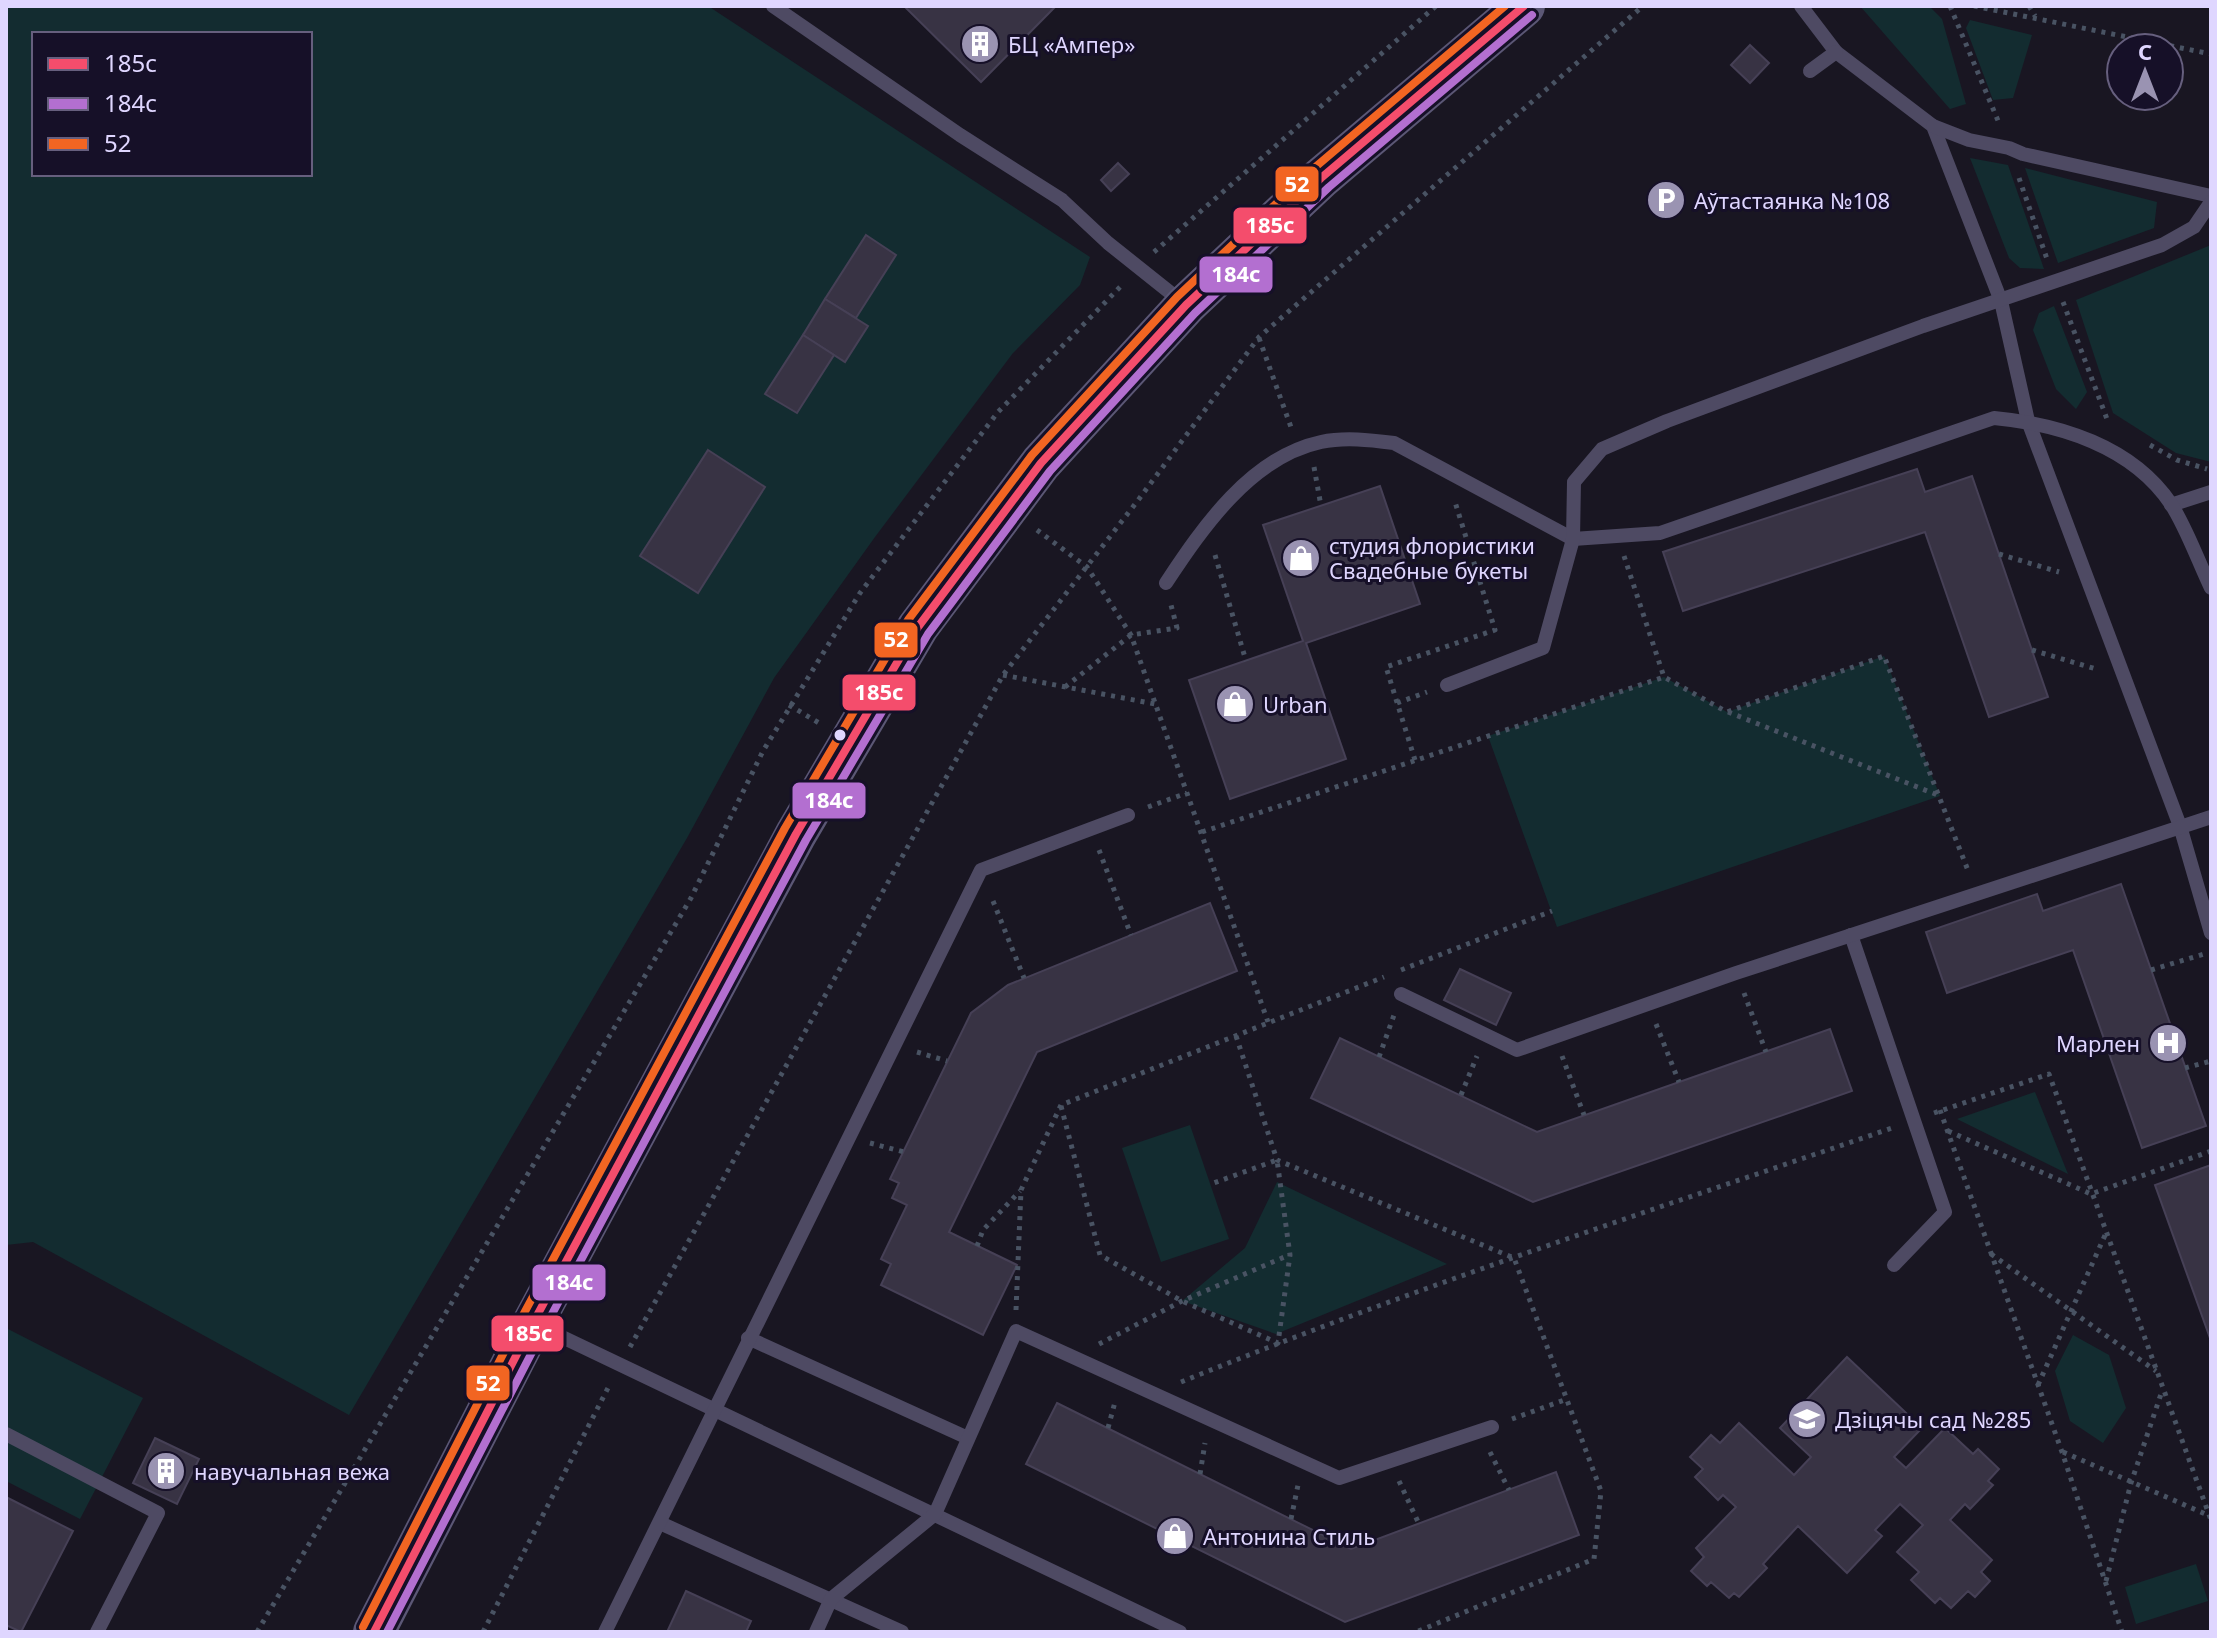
<svg xmlns="http://www.w3.org/2000/svg" width="2217" height="1638" font-family="'Noto Sans',sans-serif">
	<style>
		.green { fill: #132c30; fill-rule: evenodd }
		.building { fill: #383344; stroke: #464056; stroke-width: 2 }
		.lines { fill: none; stroke-linecap: round; stroke-linejoin: round }
		.path { stroke: #495363; stroke-width: 5; stroke-dasharray: 4 6; stroke-linecap: butt }
		.lane { stroke: #4e4a63; stroke-width: 14 }
		.secondary { stroke: #5b5775; stroke-width: 42 }
		.bus-1-casing { stroke: #161028; stroke-width: 14 }
		.bus-2-casing { stroke: #161028; stroke-width: 14 }
		.bus-3-casing { stroke: #161028; stroke-width: 14 }
		.bus-1 { stroke: #f44d6c; stroke-width: 8 }
		.bus-2 { stroke: #b36fd0; stroke-width: 8 }
		.bus-3 { stroke: #f26522; stroke-width: 8 }
		.bus-dot { fill: #dfd6ff; stroke: #161028; stroke-width: 3 }
		.labels { text-anchor: middle; dominant-baseline: central; stroke-width: 6; stroke-linejoin: round; paint-order: stroke }
		.poi-label { font-size: 22px; fill: #dfd6ff; stroke: #161028; text-anchor: start }
		.line-badge { stroke: #161028; stroke-width: 3 }
		.badge-label { font-size: 22px; text-anchor: middle; font-weight: bold; fill: #fff }
	</style>
	<rect width="100%" height="100%" fill="#191622"/>
	<g class="green">
		<path d="M6,6h702l382,251 -10,28 -67,68 -138,184 -101,141 -87,160 -338,577 -316,-173 -27,3zM34,34h276v140h-276z"/>
		<path d="M1860,6h69l13,13 24,85 -16,5z"/>
		<path d="M1970,20l62,15 -19,63 -20,2 -27,-72z"/>
		<path d="M1970,158l38,7 36,104 -24,-1 -11,-10z"/>
		<path d="M2025,168l132,34 -3,26 -96,35z"/>
		<path d="M2211,245v217l-35,-9 -63,-40 -37,-113z"/>
		<path d="M2054,306l33,86 -11,17 -20,-20 -23,-59 6,-17z"/>
		<path d="M1884,656l56,140 -383,131 -69,-191 176,-59 63,35z"/>
		<path d="M2035,1092l33,82 -111,-55z"/>
		<path d="M1190,1125l39,114 -68,23 -39,-114z"/>
		<path d="M1277,1182l170,82 -171,70 -94,-33 63,-53z"/>
		<path d="M6,1328l137,70 -63,121 -74,-38z"/>
		<path d="M2073,1335l36,20 17,53 -23,35 -33,-22 -15,-50z"/>
		<path d="M2196,1564l12,37 -72,23 -11,-37z"/>
	</g>
	<g class="building">
		<path d="M904,6h152l-75,76z"/>
		<path d="M1750,45l19,18 -19,20 -19,-18z"/>
		<path d="M1118,163l11,11 -18,17 -10,-11z"/>
		<path d="M866,235l30,20 -40,63 -31,-19z"/>
		<path d="M825,299l43,27 -23,36 -42,-27z"/>
		<path d="M803,335l31,20 -37,58 -32,-19z"/>
		<path d="M708,450l57,37 -67,106 -58,-37z"/>
		<path d="M1917,469l8,23 47,-16 76,221 -59,20 -64,-185 -242,79 -20,-59z"/>
		<path d="M1380,486l40,118 -114,39 40,116 -116,40 -41,-119 114,-39 -40,-116z"/>
		<path d="M2121,884l85,242 -64,22 -69,-198 -126,43 -21,-61 111,-38 6,17z"/>
		<path d="M1210,903l27,68 -200,81 -88,180 68,33 -34,70 -102,-50 10,-21 -10,-5 26,-54 -15,-7 7,-15 -9,-4 81,-166 37,-28z"/>
		<path d="M1460,969l51,24 -15,32 -52,-25z"/>
		<path d="M1830,1029l22,62 -319,111 -222,-104 29,-60 197,94z"/>
		<path d="M2211,1165v176l-56,-156z"/>
		<path d="M1847,1357l75,71 -28,29 12,11 39,-40 28,26 5,-5 21,20 -11,12 5,4 -23,24 -5,-5 -15,16 42,40 -11,12 9,9 -15,16 -7,-6 -17,17 -11,-10 -5,5 -24,-23 8,-8 -22,-20 26,-27 -23,-21 -25,26 7,6 -35,37 -49,-47 -35,38 4,4 -28,29 -5,-4 -5,5 -18,-16 -4,4 -16,-15 13,-14 -8,-9 40,-41 -13,-12 -5,5 -23,-23 8,-8 -13,-12 21,-22 9,8 19,-20 55,52 17,-18 -31,-29z"/>
		<path d="M1057,1403l294,146 205,-77 23,63 -234,87 -319,-158z"/>
		<path d="M155,1438l44,21 -22,45 -44,-21z"/>
		<path d="M6,1497l67,34 -52,101 -15,-7z"/>
		<path d="M686,1591l65,30 -5,11h-79z"/>
	</g>
	<g class="lines">
		<g class="path">
			<path d="M1950,6l49,117"/>
			<path d="M1974,6l237,48"/>
			<path d="M2029,6l6,10"/>
			<path d="M2019,178l28,81"/>
			<path d="M1154,252l282,-246"/>
			<path d="M2063,302l44,117"/>
			<path d="M1259,338l33,92"/>
			<path d="M2150,445l27,15 30,9"/>
			<path d="M1314,467l7,39"/>
			<path d="M1037,530l50,37 44,68 137,387"/>
			<path d="M1999,554l60,18"/>
			<path d="M1215,555l31,106"/>
			<path d="M1624,556l40,121"/>
			<path d="M2032,650l64,19"/>
			<path d="M1003,675l152,29"/>
			<path d="M1065,687l66,-52 46,-7 -6,-23"/>
			<path d="M1397,703l30,-11"/>
			<path d="M789,705l30,18"/>
			<path d="M1728,712l212,84"/>
			<path d="M1415,760l-29,-93 109,-37 -40,-128"/>
			<path d="M1148,807l39,-14"/>
			<path d="M1202,832l462,-155 63,35 157,-56 85,217"/>
			<path d="M1099,850l32,85"/>
			<path d="M993,901l31,77"/>
			<path d="M1401,970l151,-59"/>
			<path d="M2151,970l53,-16"/>
			<path d="M1744,993l22,59"/>
			<path d="M1656,1024l23,58"/>
			<path d="M1236,1036l41,124 237,98 87,233 -7,68 -178,73"/>
			<path d="M917,1052l30,9"/>
			<path d="M1562,1056l22,59"/>
			<path d="M1379,1057l15,-42"/>
			<path d="M2185,1068l26,-7"/>
			<path d="M1461,1095l16,-39"/>
			<path d="M1061,1106l39,149 82,46 96,42 12,-88 -13,-95 -66,24"/>
			<path d="M1940,1110l122,342 60,180"/>
			<path d="M1934,1113l115,-39 162,446"/>
			<path d="M1948,1131l143,63 120,-43"/>
			<path d="M870,1143l34,9"/>
			<path d="M977,1246l6,-16 37,-39"/>
			<path d="M1991,1254l165,117"/>
			<path d="M1016,1310l5,-120 40,-85 323,-128"/>
			<path d="M1099,1344l83,-43 107,-46"/>
			<path d="M630,1347l373,-672 136,-176 120,-162 384,-331"/>
			<path d="M1181,1382c234,-95 475,-173 714,-255"/>
			<path d="M2038,1385l68,-152"/>
			<path d="M1512,1419l55,-20"/>
			<path d="M1108,1428l7,-26"/>
			<path d="M1490,1452l19,38"/>
			<path d="M2063,1452l147,64"/>
			<path d="M1200,1474l5,-31"/>
			<path d="M1399,1481l20,43"/>
			<path d="M1291,1519l7,-34"/>
			<path d="M2106,1581l25,-98 31,-92"/>
			<path d="M257,1632l434,-734 72,-147 97,-158 138,-181 124,-127"/>
			<path d="M483,1632l127,-248"/>
		</g>
		<g class="lane">
			<path d="M773,6l187,129 102,65 46,43 74,59"/>
			<path d="M1801,6l35,46 97,74 68,175 27,120 152,405 31,107"/>
			<path d="M1810,71l26,-19"/>
			<path d="M1933,126l36,14 40,8 14,6 188,42"/>
			<path d="M2171,505l40,-13"/>
			<path d="M1166,583c37,-56 85,-126 155,-141 24,-5 49,-2 73,1l179,96 87,-6 334,-115c65,6 138,28 177,86 16,25 27,57 40,84"/>
			<path d="M1447,685l96,-37 30,-109 1,-57 28,-33 65,-28 256,-95 239,-81 32,-18 17,-25"/>
			<path d="M1851,935l94,277 -51,53"/>
			<path d="M1401,994l116,56 219,-77 475,-156"/>
			<path d="M537,1325l643,307"/>
			<path d="M748,1338l220,100"/>
			<path d="M6,1434l152,79 -61,119"/>
			<path d="M660,1523l242,109"/>
			<path d="M605,1632l376,-762 147,-55"/>
			<path d="M816,1632l15,-33 104,-85 81,-183 323,147 153,-51"/>
		</g>
		<path class="secondary" d="M374,1632l159,-309 263,-489 122,-207 123,-164 145,-158 135,-127 203,-172"/>
		<defs>
			<path id="bus-1" d="M374,1632l159,-309 263,-489 122,-207 123,-164 145,-158 135,-127 203,-172"/>
			<path id="bus-2" d="M387,1632l157,-303 262,-489 122,-206 122,-163 145,-158 134,-126 203,-172"/>
			<path id="bus-3" d="M363,1627l159,-310 263,-489 123,-208 124,-165 145,-158 136,-128 192,-163"/>
		</defs>
		<use href="#bus-1" class="bus-1-casing"/>
		<use href="#bus-2" class="bus-2-casing"/>
		<use href="#bus-3" class="bus-3-casing"/>
		<use href="#bus-1" class="bus-1"/>
		<use href="#bus-2" class="bus-2"/>
		<use href="#bus-3" class="bus-3"/>
	</g>
	<defs>
		<symbol id="building-disc" viewBox="-11 -11 22 22"><circle r="9.5" fill="#9a93b2" stroke="#161028"/><path d="M-4-6H4V6H1V3H-1V6H-4ZM-2.5-4.3h1.7v1.8h-1.7ZM.8-4.3h1.7v1.8H.8ZM-2.5-1h1.7V.8h-1.7ZM.8-1h1.7V.8H.8Z" fill="#fff"/></symbol>
		<symbol id="parking-disc" viewBox="-11 -11 22 22"><circle r="9.5" fill="#9a93b2" stroke="#161028"/><path d="M-3.5-5.5H1a3.5 3.5 0 0 1 0 7H-1V5.5H-3.5ZM-1-3.4V-.6H.8a1.4 1.4 0 0 0 0-2.8Z" fill="#fff"/></symbol>
		<symbol id="shop-disc" viewBox="-11 -11 22 22"><circle r="9.5" fill="#9a93b2" stroke="#161028"/><path d="M-5-2.5h2.3a2.7 3.5 0 0 1 5.4 0H5L5.5 6h-11ZM-1.5-2.5h3a1.5 2.3 0 0 0-3 0Z" fill="#fff"/></symbol>
		<symbol id="hospital-disc" viewBox="-11 -11 22 22"><circle r="9.5" fill="#9a93b2" stroke="#161028"/><path d="M-5-5h3v3.5h4V-5h3V5h-3V1.5h-4V5h-3Z" fill="#fff"/></symbol>
		<symbol id="school-disc" viewBox="-11 -11 22 22"><circle r="9.5" fill="#9a93b2" stroke="#161028"/><path d="M0-5L7-2L0 1L-7-2ZM-4 1L0 2.5L4 1V4Q0 6-4 4Z" fill="#fff"/></symbol>
	</defs>
	<g fill-rule="evenodd">
		<use href="#building-disc" x="958" y="22" width="44" height="44"/>
		<use href="#parking-disc" x="1644" y="178" width="44" height="44"/>
		<use href="#shop-disc" x="1279" y="536" width="44" height="44"/>
		<use href="#shop-disc" x="1213" y="682" width="44" height="44"/>
		<use href="#hospital-disc" x="2146" y="1021" width="44" height="44"/>
		<use href="#school-disc" x="1785" y="1397" width="44" height="44"/>
		<use href="#building-disc" x="144" y="1449" width="44" height="44"/>
		<use href="#shop-disc" x="1153" y="1514" width="44" height="44"/>
	</g>
	<circle class="bus-dot" cx="840" cy="735" r="7"/>
	<g class="labels">
		<g class="poi-label">
			<text x="1008" y="44">БЦ «Ампер»</text>
			<text x="1694" y="200">Аўтастаянка №108</text>
			<text x="1329" y="545">студия флористики<tspan x="1329" dy="25">Свадебные букеты</tspan></text>
			<text x="1263" y="704">Urban</text>
			<text x="2140" y="1043" text-anchor="end">Марлен</text>
			<text x="1835" y="1419">Дзіцячы сад №285</text>
			<text x="194" y="1471">навучальная вежа</text>
			<text x="1203" y="1536">Антонина Стиль</text>
		</g>
	</g>
	<g class="line-badge">
		<rect x="1274" y="165" width="46" height="38" rx="8" fill="#f26522"/>
		<rect x="1232" y="206" width="76" height="39" rx="8" fill="#f44d6c"/>
		<rect x="1198" y="255" width="76" height="39" rx="8" fill="#b36fd0"/>
		<rect x="873" y="621" width="46" height="38" rx="8" fill="#f26522"/>
		<rect x="841" y="673" width="76" height="39" rx="8" fill="#f44d6c"/>
		<rect x="791" y="781" width="76" height="39" rx="8" fill="#b36fd0"/>
		<rect x="531" y="1263" width="76" height="39" rx="8" fill="#b36fd0"/>
		<rect x="490" y="1314" width="75" height="39" rx="8" fill="#f44d6c"/>
		<rect x="465" y="1364" width="46" height="38" rx="8" fill="#f26522"/>
	</g>
	<g class="badge-label">
		<text x="1297" y="192">52</text>
		<text x="1270" y="233">185с</text>
		<text x="1236" y="282">184с</text>
		<text x="896" y="647">52</text>
		<text x="879" y="700">185с</text>
		<text x="829" y="808">184с</text>
		<text x="569" y="1290">184с</text>
		<text x="528" y="1341">185с</text>
		<text x="488" y="1391">52</text>
	</g>
	<rect width="2217" height="1638" fill="none" stroke="#dfd6ff" stroke-width="16"/>
	<rect x="32" y="32" width="280" height="144" fill="#161028" stroke="#665f7e" stroke-width="2"/>
	<rect x="48" y="58" width="40" height="12" fill="#f44d6c" stroke="#665f7e" stroke-width="2"/>
	<text x="104" y="72" font-size="24" fill="#dfd6ff">185с</text>
	<rect x="48" y="98" width="40" height="12" fill="#b36fd0" stroke="#665f7e" stroke-width="2"/>
	<text x="104" y="112" font-size="24" fill="#dfd6ff">184с</text>
	<rect x="48" y="138" width="40" height="12" fill="#f26522" stroke="#665f7e" stroke-width="2"/>
	<text x="104" y="152" font-size="24" fill="#dfd6ff">52</text>
	<g transform="translate(2145 72)"><circle r="38" fill="#161028" stroke="#665f7e" stroke-width="2"/>
	<path d="M0-6L14 30L0 20L-14 30Z" fill="#9a93b2"/>
	<text y="-12" font-size="22" font-weight="bold" text-anchor="middle" fill="#dfd6ff">С</text>
	</g>
</svg>
